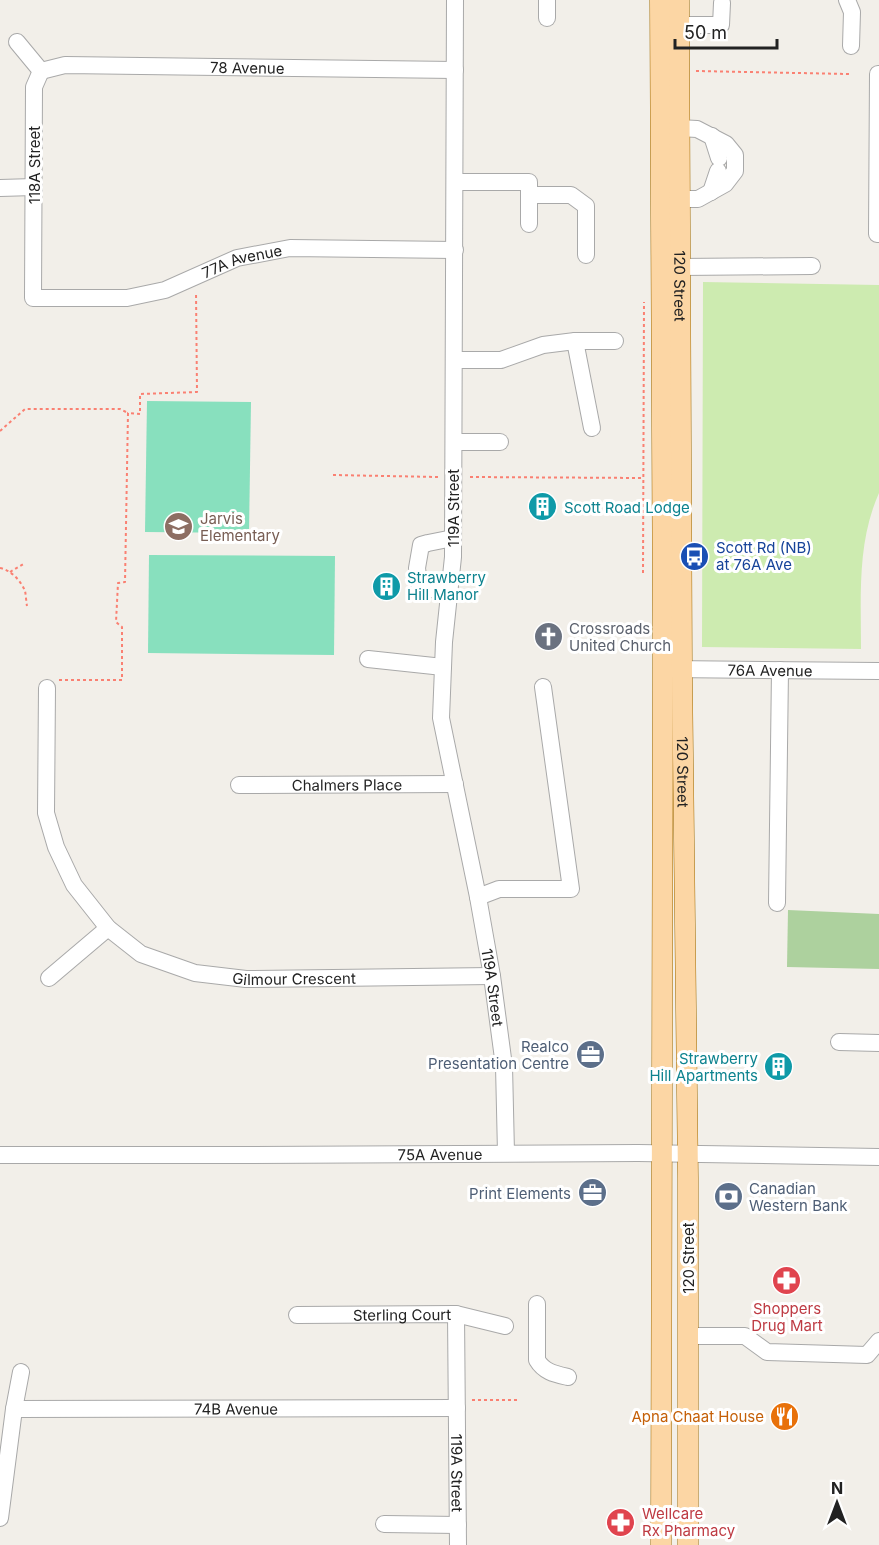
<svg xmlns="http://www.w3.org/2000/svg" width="879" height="1545" font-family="Inter,sans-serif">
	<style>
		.grass { fill: #cdebb0 }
		.forest { fill: #add19e }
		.pitch { fill: #88e0be }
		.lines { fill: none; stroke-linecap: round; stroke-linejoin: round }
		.minor-casing { stroke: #a9a9a9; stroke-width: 18 }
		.major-casing { stroke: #a06b00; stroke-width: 21 }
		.path { stroke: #fa8072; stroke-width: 2; stroke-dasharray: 3 3; stroke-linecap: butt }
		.minor { stroke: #fff; stroke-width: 16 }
		.major { stroke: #fcd6a4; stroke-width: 20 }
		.labels { text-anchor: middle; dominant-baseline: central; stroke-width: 6; stroke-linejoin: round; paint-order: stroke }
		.street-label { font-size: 15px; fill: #222; stroke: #fff }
		.culture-label { font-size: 15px; fill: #0d838f; stroke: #fff; text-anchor: start }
		.education-label { font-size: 15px; fill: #785e54; stroke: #fff; text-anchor: start }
		.transit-label { font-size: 15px; fill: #164399; stroke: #fff; text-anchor: start }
		.worship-label { font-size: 15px; fill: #5b616d; stroke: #fff; text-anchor: start }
		.service-label { font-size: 15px; fill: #4e5e75; stroke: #fff; text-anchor: end }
		.health-label { font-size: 15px; fill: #be3a42; stroke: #fff }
		.food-label { font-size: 15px; fill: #c56008; stroke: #fff; text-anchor: end }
	</style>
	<rect width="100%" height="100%" fill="#f2efe9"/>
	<path class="grass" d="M703,282l176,3v208c-22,49 -18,103 -18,156l-159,-2z"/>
	<path class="forest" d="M788,910l91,4v55l-92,-2z"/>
	<g class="pitch">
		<path d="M147,401l104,1 -2,131 -104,-1z"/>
		<path d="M149,555l186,1 -1,99 -186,-2z"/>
	</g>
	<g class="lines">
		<defs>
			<g id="minor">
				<path id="s1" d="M455,0l-2,557 -9,85 -3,76 37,179 14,79 12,90 2,87"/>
				<path d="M847,0l5,12 -1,34"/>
				<path d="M547,18v-18"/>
				<path d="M678,25h43l1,-22"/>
				<path d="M17,42l24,29"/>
				<path id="s2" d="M41,71l-7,16 -1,211h94l38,-8 72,-32 53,-10 165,2"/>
				<path id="s3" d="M41,71l24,-6 390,5"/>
				<path d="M878,74l-1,160h2"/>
				<path d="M679,128l18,1 29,15 9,11v16l-10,13 -27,15h-19"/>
				<path d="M712,136l7,22"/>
				<path d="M455,182h74v42"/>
				<path d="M0,188l34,-1"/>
				<path d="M711,192l7,-21"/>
				<path d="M529,195h42l15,11v49"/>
				<path d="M679,267l133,-1"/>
				<path d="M575,341l17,87"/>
				<path d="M454,360h47l42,-15 32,-4h40"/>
				<path d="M454,442h46"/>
				<path d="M449,593l-17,-4 -13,-5 -2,-16 4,-23 7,-2 25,-5"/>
				<path d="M368,659l75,8"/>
				<path id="s4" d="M670,669l209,2"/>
				<path id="s5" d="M47,688l-1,125 10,34 18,38 34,43 33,26 54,19 51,6 246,-3"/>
				<path id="s6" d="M239,785l216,-1"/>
				<path d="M478,897l21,-8h72l-28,-202"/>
				<path d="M777,903l3,-233"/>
				<path d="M49,978l59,-50"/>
				<path d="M839,1042l40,1"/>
				<path id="s7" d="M0,1155h251l387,-2 241,4"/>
				<path d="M537,1304v56c7,12 18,14 31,17"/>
				<path id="s8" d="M456,1314l2,231"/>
				<path id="s9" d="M297,1315l159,-1 49,12"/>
				<path d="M688,1336h57l22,16 100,3 12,-14"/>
				<path id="s10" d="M14,1409l443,-1"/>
				<path d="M0,1518l14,-109 7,-37"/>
				<path d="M384,1524l74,1"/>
			</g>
			<g id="major">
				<path d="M660,0l3,639 -2,906"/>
				<path id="s11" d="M679,0l3,669 6,509v367"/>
			</g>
		</defs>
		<use href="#minor" class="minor-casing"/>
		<use href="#major" class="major-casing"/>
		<g class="path">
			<path d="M696,71l153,3"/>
			<path d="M0,431l25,-22h95l8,4"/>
			<path d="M333,475l105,2"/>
			<path d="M470,477l174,1"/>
			<path d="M0,568c11,2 21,13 25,23 1,4 1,10 2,15"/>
			<path d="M10,572l15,-9"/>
			<path d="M643,573l1,-271"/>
			<path d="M59,680h63v-53l-6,-5 2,-39 7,-1 3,-169 12,1v-20l57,-2 -1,-100"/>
			<path d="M472,1400h48"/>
		</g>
		<use href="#minor" class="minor"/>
		<use href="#major" class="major"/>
	</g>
	<defs>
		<symbol id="building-disc" viewBox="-11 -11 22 22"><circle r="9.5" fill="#0f9aa8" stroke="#fff"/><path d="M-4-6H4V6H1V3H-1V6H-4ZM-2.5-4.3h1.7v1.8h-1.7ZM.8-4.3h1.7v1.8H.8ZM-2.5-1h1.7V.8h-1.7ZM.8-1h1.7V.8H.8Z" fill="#fff"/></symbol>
		<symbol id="school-disc" viewBox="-11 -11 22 22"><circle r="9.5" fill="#8d6e63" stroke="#fff"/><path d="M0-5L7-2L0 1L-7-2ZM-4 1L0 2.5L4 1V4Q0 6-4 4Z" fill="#fff"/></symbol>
		<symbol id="bus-disc" viewBox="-11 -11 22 22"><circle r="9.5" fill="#1a4fb4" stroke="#fff"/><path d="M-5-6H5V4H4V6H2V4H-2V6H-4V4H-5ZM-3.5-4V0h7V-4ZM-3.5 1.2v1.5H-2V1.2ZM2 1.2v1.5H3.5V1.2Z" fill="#fff"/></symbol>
		<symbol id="church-disc" viewBox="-11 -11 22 22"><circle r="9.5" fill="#6b7280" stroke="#fff"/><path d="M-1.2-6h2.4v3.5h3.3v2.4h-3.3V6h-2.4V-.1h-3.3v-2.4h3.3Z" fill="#fff"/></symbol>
		<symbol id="office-disc" viewBox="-11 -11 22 22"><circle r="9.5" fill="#5c6f8a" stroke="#fff"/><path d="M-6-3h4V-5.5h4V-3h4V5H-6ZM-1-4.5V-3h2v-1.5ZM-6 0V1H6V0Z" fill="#fff"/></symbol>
		<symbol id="bank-disc" viewBox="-11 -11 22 22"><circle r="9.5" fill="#5c6f8a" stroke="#fff"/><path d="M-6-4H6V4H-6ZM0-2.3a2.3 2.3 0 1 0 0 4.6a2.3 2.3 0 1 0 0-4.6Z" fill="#fff"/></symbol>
		<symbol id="pharmacy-disc" viewBox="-11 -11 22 22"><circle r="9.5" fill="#e0444e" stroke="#fff"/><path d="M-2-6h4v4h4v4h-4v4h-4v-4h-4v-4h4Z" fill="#fff"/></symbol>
		<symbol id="restaurant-disc" viewBox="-11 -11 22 22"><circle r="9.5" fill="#e8710a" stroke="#fff"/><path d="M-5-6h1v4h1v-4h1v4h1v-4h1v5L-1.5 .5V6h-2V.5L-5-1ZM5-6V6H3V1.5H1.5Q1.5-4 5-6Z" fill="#fff"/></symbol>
	</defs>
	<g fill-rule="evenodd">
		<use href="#building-disc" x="526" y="490" width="33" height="33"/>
		<use href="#school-disc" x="162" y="510" width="33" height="33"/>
		<use href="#bus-disc" x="678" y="540" width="33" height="33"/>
		<use href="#building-disc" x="370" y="570" width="33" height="33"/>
		<use href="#church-disc" x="532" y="620" width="33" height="33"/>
		<use href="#office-disc" x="574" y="1038" width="33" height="33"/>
		<use href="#building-disc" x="762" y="1050" width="33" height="33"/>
		<use href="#office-disc" x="576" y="1176" width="33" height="33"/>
		<use href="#bank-disc" x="712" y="1180" width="33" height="33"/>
		<use href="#pharmacy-disc" x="770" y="1264" width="33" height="33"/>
		<use href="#restaurant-disc" x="768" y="1400" width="33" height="33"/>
		<use href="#pharmacy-disc" x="604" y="1506" width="33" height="33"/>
	</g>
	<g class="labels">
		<g class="street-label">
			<text stroke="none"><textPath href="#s3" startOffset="207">78 Avenue</textPath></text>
			<text transform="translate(34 165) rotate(-90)">118A Street</text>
			<text stroke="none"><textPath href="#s2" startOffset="444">77A Avenue</textPath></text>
			<text stroke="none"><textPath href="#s11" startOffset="286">120 Street</textPath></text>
			<text transform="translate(453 508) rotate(-90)">119A Street</text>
			<text stroke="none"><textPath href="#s4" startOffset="100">76A Avenue</textPath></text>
			<text stroke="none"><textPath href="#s11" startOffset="772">120 Street</textPath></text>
			<text stroke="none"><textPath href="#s6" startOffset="108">Chalmers Place</textPath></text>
			<text stroke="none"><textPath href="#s5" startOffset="456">Gilmour Crescent</textPath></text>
			<text stroke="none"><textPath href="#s1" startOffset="993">119A Street</textPath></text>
			<text stroke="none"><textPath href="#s7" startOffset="440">75A Avenue</textPath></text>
			<text transform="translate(688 1258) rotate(-90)">120 Street</text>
			<text stroke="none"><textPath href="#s9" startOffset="105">Sterling Court</textPath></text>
			<text stroke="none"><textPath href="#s10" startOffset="222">74B Avenue</textPath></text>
			<text stroke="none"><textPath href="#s8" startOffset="159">119A Street</textPath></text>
		</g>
		<g class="culture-label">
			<text x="564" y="507">Scott Road Lodge</text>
			<text x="407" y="577">Strawberry<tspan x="407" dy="17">Hill Manor</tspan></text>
			<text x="758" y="1058" text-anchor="end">Strawberry<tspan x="758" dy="17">Hill Apartments</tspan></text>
		</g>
		<g class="education-label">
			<text x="200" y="518">Jarvis<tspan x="200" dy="17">Elementary</tspan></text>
		</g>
		<g class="transit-label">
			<text x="716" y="547">Scott Rd (NB)<tspan x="716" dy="17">at 76A Ave</tspan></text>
		</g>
		<g class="worship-label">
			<text x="569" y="628">Crossroads<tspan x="569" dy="17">United Church</tspan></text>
		</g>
		<g class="service-label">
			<text x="569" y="1046">Realco<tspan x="569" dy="17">Presentation Centre</tspan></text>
			<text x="749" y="1188" text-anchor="start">Canadian<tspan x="749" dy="17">Western Bank</tspan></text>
			<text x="571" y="1193">Print Elements</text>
		</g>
		<g class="health-label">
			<text x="787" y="1308">Shoppers<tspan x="787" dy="17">Drug Mart</tspan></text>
			<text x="642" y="1513" text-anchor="start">Wellcare<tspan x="642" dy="17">Rx Pharmacy</tspan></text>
		</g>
		<g class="food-label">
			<text x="764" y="1416">Apna Chaat House</text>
		</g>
	</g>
	<g transform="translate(837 1503)" stroke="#ffffff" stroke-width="4.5" paint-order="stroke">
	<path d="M0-4.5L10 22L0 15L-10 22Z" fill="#222222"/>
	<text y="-9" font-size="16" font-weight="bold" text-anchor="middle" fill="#222222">N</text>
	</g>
	<path d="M675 39v9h102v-9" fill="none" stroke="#222222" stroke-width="3"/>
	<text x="684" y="39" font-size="18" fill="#222222" stroke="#ffffff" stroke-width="4.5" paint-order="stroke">50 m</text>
</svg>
